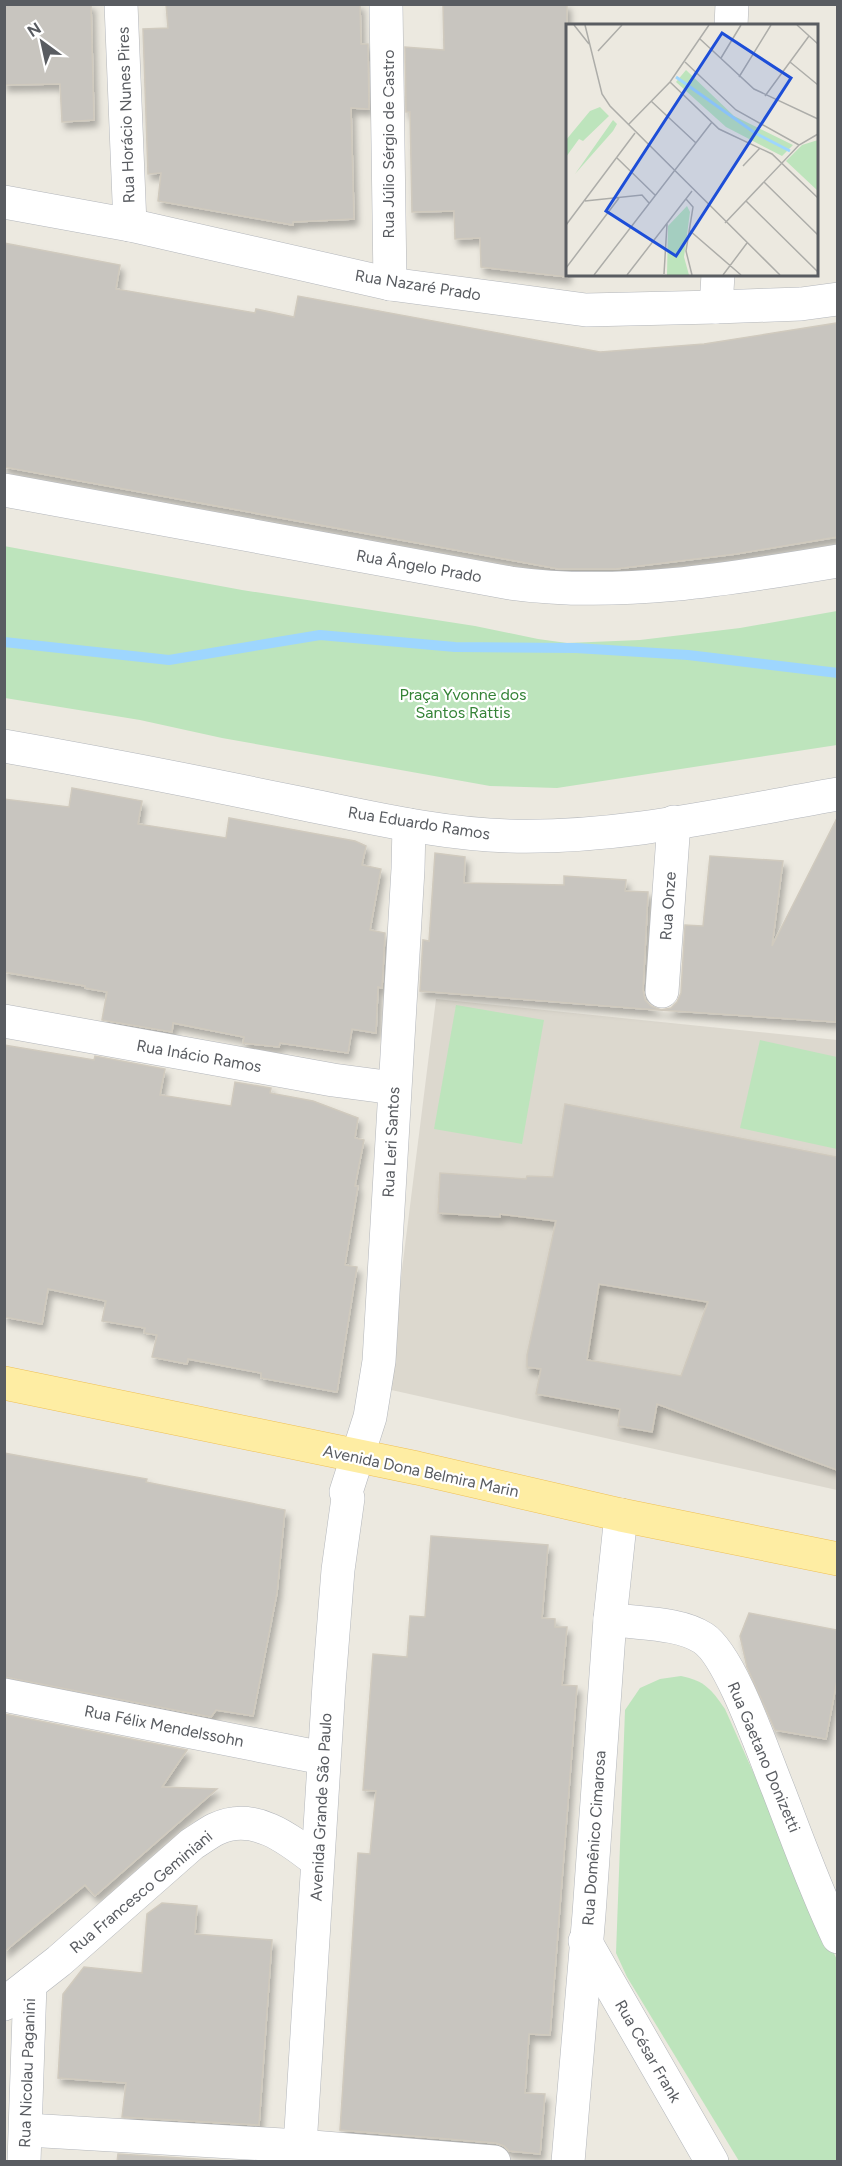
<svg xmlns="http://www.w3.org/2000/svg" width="842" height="2166" font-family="Figtree,sans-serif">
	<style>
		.education { fill: #dcd8ce }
		.green { fill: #bde4bc }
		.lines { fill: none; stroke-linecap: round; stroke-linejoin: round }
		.stream { stroke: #9ed6fe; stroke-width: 10 }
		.building { fill: #c8c5bf; stroke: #d0cabe; stroke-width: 1.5; fill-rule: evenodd; filter: url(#shadow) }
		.minor-casing { stroke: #b3b6bb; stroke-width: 34 }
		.major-casing { stroke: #efc056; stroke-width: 34 }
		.minor { stroke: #fff; stroke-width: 33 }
		.major { stroke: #feeda3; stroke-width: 33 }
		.labels { text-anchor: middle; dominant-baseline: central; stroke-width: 4.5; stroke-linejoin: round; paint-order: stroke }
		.street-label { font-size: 16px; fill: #595c61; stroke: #fff }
		.park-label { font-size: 16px; fill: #358337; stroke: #fff }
		.inset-river { fill: none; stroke: #9ed6fe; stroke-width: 3 }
		.inset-road { fill: none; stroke: #adada9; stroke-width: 1.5 }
		.view { fill: #1d4ed8; fill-opacity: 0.15; stroke: #1d4ed8; stroke-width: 3 }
		.inset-edge { fill: none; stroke: #595c61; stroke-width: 3 }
	</style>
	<defs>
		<filter id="shadow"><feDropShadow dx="3.5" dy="6" stdDeviation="3" flood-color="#0004"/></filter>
	</defs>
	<rect width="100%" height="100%" fill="#ece9e0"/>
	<path class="education" d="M436,999l401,41v450l-450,-101z"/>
	<g class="green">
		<path d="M4,546l238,44 233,36 63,13 29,4 73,-3 100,-12 97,-17v134l-280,43 -67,-2 -268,-48 -82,-18 -135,-22z"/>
		<path d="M456,1005l88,15 -22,124 -88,-15z"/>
		<path d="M760,1040l77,17v92l-97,-21z"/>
		<path d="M681,1676c24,5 30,13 44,33l112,251v201h-98l-112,-184 -11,-24 9,-243 15,-22 20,-9z"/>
	</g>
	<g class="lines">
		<path class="stream" d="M4,642l165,18 151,-25 135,12 121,1 112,7 150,18"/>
	</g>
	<g class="building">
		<path d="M4,4h87l3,116 -32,2 -2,-38 -56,1z"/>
		<path d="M166,4h194l1,40h7l1,65 -18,-1 3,111 -61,3v3l-135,-24 3,-28 -13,1 -5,-145 25,-1z"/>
		<path d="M443,4h124v273l-86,-10 -1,-29 -25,1 -1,-28 -42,1 -2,-100h-4l-1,-65 39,3z"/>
		<path d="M4,243l116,22 -4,24 139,24 1,-4 38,8 4,-21 302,56 104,-8 133,-21v214l-101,17 -121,15h-56l-555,-102z"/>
		<path d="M72,788l70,13 -4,23 88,14 3,-20 126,23 11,5 -4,19 19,4 -11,61 15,3 -3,55 -4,-1 -2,46 -24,-4 -4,24 -68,-10 -1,4 -36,-4 1,-6 -71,-14 -1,9 -70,-12 5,-28 -22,-4v-2l-81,-14v-173l65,8z"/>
		<path d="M837,818v182l-1,22 -192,-13 -224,-18 3,-51 6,1 6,-88 30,4 -1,26 100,2v-9l62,4 -1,11 23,1 -5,98 2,10 6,6 10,4 10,-2 6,-6 4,-9 4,-68 18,1 7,-70 73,5 -11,85z"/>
		<path d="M4,1045l90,15 1,-4 70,13 -5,26 71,11 4,-24 36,6 -1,5 43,8 45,17 -3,20 9,2 -9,46h3l-13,79 12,2 -20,125 -76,-14v-5l-73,-14 -1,5 -35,-7 5,-22 -13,-2 1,-5 -43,-7 4,-20 -58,-12 -6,35 -38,-7z"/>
		<path d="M565,1104l272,53v313l-180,-66 -5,28 -34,-6 2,-17 -84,-15 5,-25 -14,-2v-12l29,-134 -56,-7v3l-62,-4 2,-40 86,6 1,-3 26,1zM599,1284l109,18 -27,74 -94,-16z"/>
		<path d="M4,1453l143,26 -1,3 139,28 -8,83 -24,123 -37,-6 -5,7 -207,-40z"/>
		<path d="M431,1536l117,9 -6,73 13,1v8h12l-5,58 15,1 -27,349 -21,-1 -4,59 20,1 -5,60 -31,-3 -5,-5 -8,-3 -156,-13 18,-277 12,1 6,-63 -13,-1 10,-136 34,3 3,-41 15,1z"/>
		<path d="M749,1613l88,17v50l-11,59 -51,-9 -28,-63 -7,-31z"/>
		<path d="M4,1714l183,36 -25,37 55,2 -122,107 -10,-11 -81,67z"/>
		<path d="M162,1903l35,3 -2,28 77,6 -13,185 -137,-8 4,-34 -68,-5 5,-84 21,-27 58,6 5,-59z"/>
		<path d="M118,2154l126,8h-127z"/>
	</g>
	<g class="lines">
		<defs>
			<g id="minor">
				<path d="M121,4l9,221"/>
				<path d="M386,4l4,280"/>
				<path d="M731,26l1,-22"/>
				<path d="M4,202l126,23 260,59 196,26 130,-3 85,-3 37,-5"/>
				<path d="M716,307l2,-33"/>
				<path d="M4,490l506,93c108,15 221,-4 328,-22"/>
				<path d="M4,746c97,17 194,36 290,56 71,14 143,32 215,34 111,3 220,-23 329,-42"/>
				<path d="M662,991l12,-169"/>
				<path d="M4,1021l329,59 61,8"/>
				<path d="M610,1619c28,5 68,3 93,19 28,18 61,117 75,151 19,49 37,100 60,148"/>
				<path d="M4,1695l319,63"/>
				<path d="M585,1941l127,221"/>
				<path d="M4,2004l55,-43 133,-117c8,-5 16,-11 24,-15 38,-18 73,10 101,32"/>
				<path d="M27,2130l273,16 194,16"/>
				<path d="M24,2162l6,-178"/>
				<path d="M299,2162l30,-478 9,-114 10,-72 -2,-6 24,-75 9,-56 29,-492 1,-44"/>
				<path d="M568,2162l21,-248 21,-295 11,-104"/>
			</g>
			<path id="major" d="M4,1383l413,85 204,47 217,44"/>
		</defs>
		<use href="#minor" class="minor-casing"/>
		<use href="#major" class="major-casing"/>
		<use href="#minor" class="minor"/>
		<use href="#major" class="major"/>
	</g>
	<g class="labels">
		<g class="street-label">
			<text transform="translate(126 115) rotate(-92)">Rua Horácio Nunes Pires</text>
			<text transform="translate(388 144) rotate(-90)">Rua Júlio Sérgio de Castro</text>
			<text transform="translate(418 285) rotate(9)">Rua Nazaré Prado</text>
			<text transform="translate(419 566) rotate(10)">Rua Ângelo Prado</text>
			<text transform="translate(419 823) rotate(9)">Rua Eduardo Ramos</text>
			<text transform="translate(668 906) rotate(-86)">Rua Onze</text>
			<text transform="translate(199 1056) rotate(10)">Rua Inácio Ramos</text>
			<text transform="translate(391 1142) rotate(-87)">Rua Leri Santos</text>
			<text transform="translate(421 1471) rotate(12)">Avenida Dona Belmira Marin</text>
			<text transform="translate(164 1726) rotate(11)">Rua Félix Mendelssohn</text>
			<text transform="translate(764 1757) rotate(67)">Rua Gaetano Donizetti</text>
			<text transform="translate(321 1807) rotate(-87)">Avenida Grande São Paulo</text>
			<text transform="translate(594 1838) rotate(-86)">Rua Domênico Cimarosa</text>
			<text transform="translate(141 1892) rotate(-40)">Rua Francesco Geminiani</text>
			<text transform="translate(648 2051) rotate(60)">Rua César Frank</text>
			<text transform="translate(27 2073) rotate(-88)">Rua Nicolau Paganini</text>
		</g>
		<g class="park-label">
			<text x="463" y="694">Praça Yvonne dos<tspan x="463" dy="18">Santos Rattis</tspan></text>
		</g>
	</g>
	<g transform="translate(566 24)">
		<rect width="252" height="252" fill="#ece9e0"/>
		<path d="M120,46l48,46 59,29 -11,11 -56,-29 -50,-45zM34,83l9,9 -26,25 -4,-2 -13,18v-17l24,-29zM47,96l4,4 -4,7 -38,43zM252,116v51l-32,-30 16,-16zM121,182l3,6 -6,45 5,18h-22l1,-49z" fill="#bde4bc"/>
		<path class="inset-river" d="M110,53l79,56 35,18"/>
		<path class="inset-road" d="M8,1l15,19M19,1l17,69 8,12 170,169M231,1l21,19M134,15l54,50 64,30M32,27l24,-26M155,34l20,-33M119,38l51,48 63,35M224,38l28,23M173,53l32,-52M104,58l49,47 53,25 46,44M199,72l44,-60M85,77l45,42M62,101l42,-43 39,-57M51,134l38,37M177,142l17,-18M198,158l54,53M120,175l7,8 -7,44 6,24M19,177l57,-6 7,8M180,177l72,71M159,199l74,-78 19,-11M0,201l69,-92M123,206l52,45M0,244l53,-70M98,250l3,-50M28,251l118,-153M61,251l65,-84M157,251l24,-32"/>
		<path class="view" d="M156,9l69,45 -115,178 -70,-45z"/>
		<rect width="252" height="252" class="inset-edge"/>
	</g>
	<rect width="842" height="2166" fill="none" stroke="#595c61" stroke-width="12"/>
	<g transform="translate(42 42) rotate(327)" stroke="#ffffff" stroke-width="4.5" paint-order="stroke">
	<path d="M0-4.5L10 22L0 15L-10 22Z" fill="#595c61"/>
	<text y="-9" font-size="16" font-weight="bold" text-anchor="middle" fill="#595c61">N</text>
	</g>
</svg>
